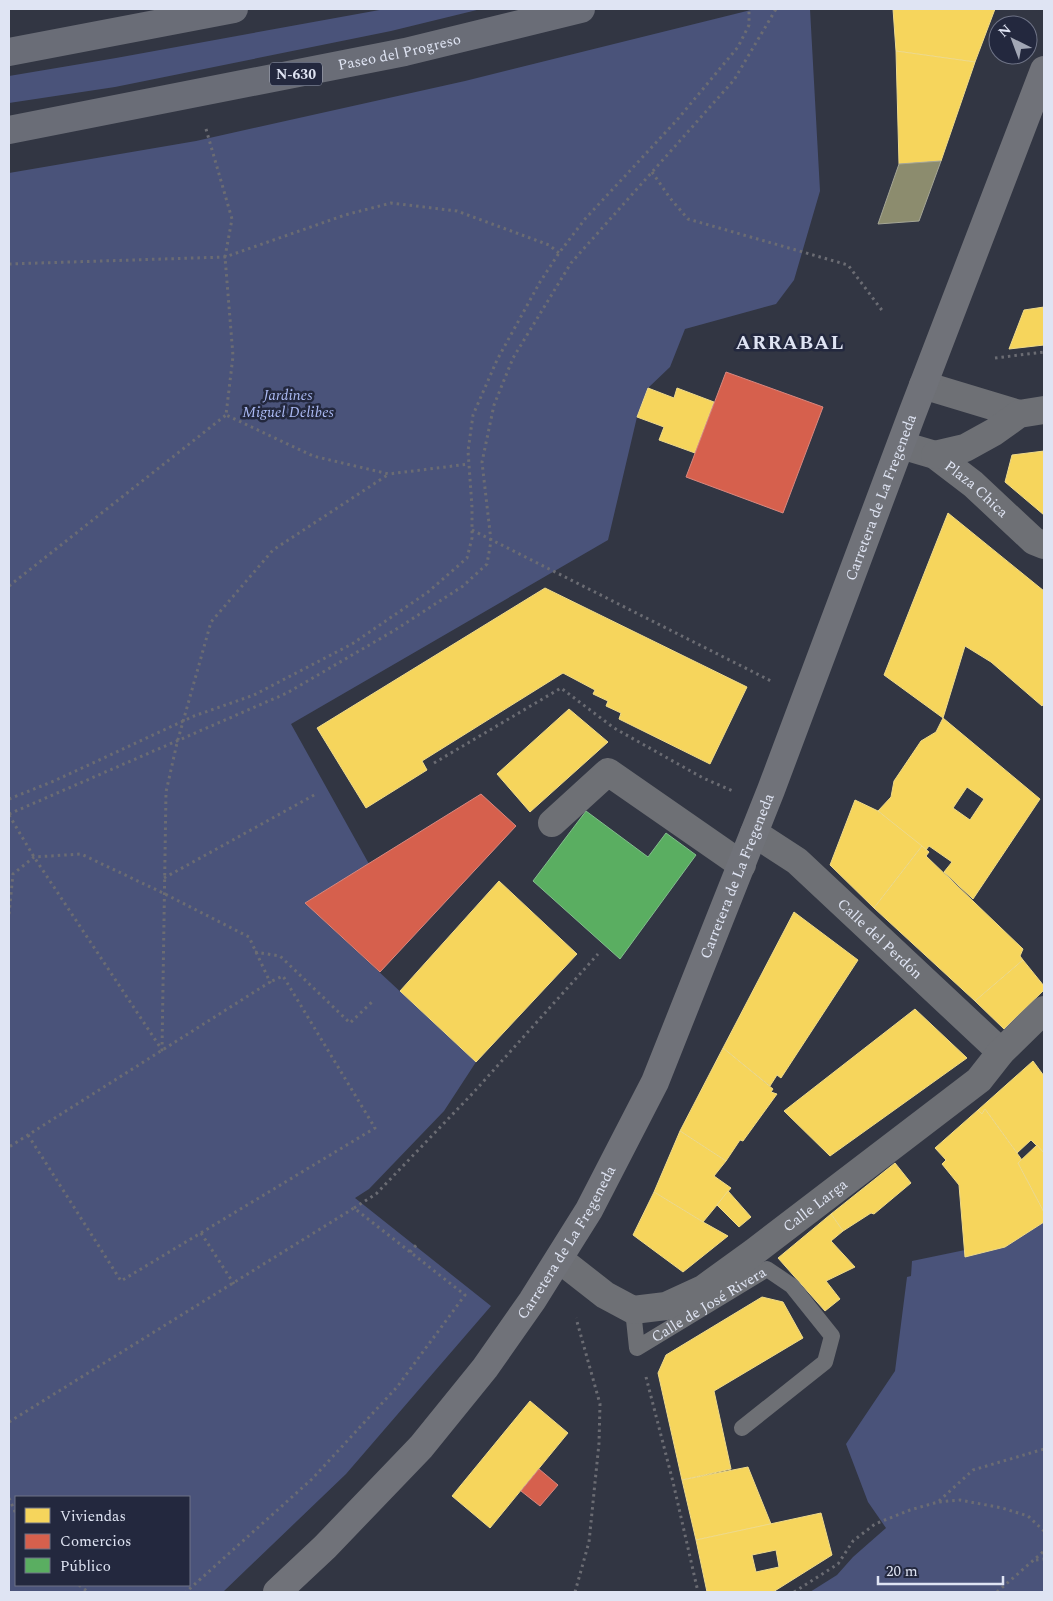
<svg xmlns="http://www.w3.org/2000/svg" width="1053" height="1601" font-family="Spectral,serif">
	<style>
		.green { fill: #4a537a; fill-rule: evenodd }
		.homes { fill: #f6d55c; stroke: #efda89; fill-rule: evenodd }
		.shops { fill: #d6604d; stroke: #d9887f }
		.public { fill: #5aae61; stroke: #82be8d }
		.industry { fill: #8c8c6e; stroke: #a5a696 }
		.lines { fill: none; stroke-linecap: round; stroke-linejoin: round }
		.path { stroke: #6b6c73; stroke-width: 3; stroke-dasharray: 2.5 4; stroke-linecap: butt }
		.lane { stroke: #6e7075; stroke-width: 16 }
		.street { stroke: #6e7075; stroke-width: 28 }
		.secondary { stroke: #707279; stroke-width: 28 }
		.highway { stroke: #6a6d77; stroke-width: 28 }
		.labels { text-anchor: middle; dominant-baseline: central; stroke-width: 5; stroke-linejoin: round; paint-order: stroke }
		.shield { fill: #23283e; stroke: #a7acbd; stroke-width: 1 }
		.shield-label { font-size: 14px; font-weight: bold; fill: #dfe4f3 }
		.street-label { font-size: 15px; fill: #dfe4f3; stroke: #23283e }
		.park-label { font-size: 15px; font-style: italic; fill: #acbbf5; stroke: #23283e }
		.district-label { font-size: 20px; font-weight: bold; letter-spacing: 1px; fill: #dfe4f3; stroke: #23283e }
	</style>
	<rect width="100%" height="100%" fill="#323643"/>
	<g class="green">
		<path d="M385,9h96l-90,22 -276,56 -106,16v-27l107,-18z"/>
		<path d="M755,9h55l10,182 -26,89 -18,24 -91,25 -15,38 -22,21 -11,29 -29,123 -317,184 78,140 -64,39 171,159 -32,49 -75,78 -14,9 136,108 -145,168 -123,118h-214v-1419l187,-32 269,-60zM16,1497h173v88h-173z"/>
		<path d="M1044,1222v370h-234l27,-17 16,-18 33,-29 -18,-26 -22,-58 49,-73 12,-94 4,-1 1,-15 53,-11 39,-3z"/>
	</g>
	<g class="homes">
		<path d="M893,9h102l-20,53 -79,-11z"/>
		<path d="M896,51l79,11 -34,99 -42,3z"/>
		<path d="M1044,307v38l-35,4 15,-39z"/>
		<path d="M648,388l26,10 3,-10 37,14 -19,51 -36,-13 5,-13 -27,-10z"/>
		<path d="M1044,451v64l-39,-33 7,-27z"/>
		<path d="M948,513l96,78v112l-2,3 -51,-44 -26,-16 -22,72 -59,-43z"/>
		<path d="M545,588l202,99 -37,77 -91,-45 2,-6 -15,-7 2,-5 -15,-7 2,-4 -32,-17 -141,88 5,9 -61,38 -49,-80z"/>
		<path d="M569,709l39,33 -78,70 -33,-38z"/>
		<path d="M943,718l97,81 -67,100 -29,-27 8,-10 -23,-16 -3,4 -48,-39 13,-14 3,-16 27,-40 15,-9zM967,787l17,12 -14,21 -17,-12z"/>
		<path d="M855,800l23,11 44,35 -48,62 -44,-43z"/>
		<path d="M922,846l7,6 -3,4 97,93 -3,7 3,4 -48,41 -101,-93z"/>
		<path d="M499,881l78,73 -101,108 -76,-71z"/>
		<path d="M794,912l64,48 -77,118 -4,-3 -7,11 -47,-38z"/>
		<path d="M1023,960l21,26v4l-40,39 -29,-28z"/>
		<path d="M915,1009l52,49 -137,98 -46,-45z"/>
		<path d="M723,1048l50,41 -2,3 6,2 -34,47 -3,-1 -14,21 -46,-30z"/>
		<path d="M1033,1061l11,15v77l-13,-13 -14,13 -32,-44 -3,5 -4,-4z"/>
		<path d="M985,1109l37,51 -4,3 26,49v10l-39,25 -40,10 -6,-72 -17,-21 4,-4 -11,-12 43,-38 4,4z"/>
		<path d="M680,1131l46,30 -12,15 17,12 -28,34 -49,-30z"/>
		<path d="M1037,1145l7,8v59l-26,-49z"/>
		<path d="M895,1163l16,20 -37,31 -3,-1 -28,18 -12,-17z"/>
		<path d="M728,1191l23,26 -12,10 -22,-22z"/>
		<path d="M654,1192l49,30 25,14 -45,36 -50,-37z"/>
		<path d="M831,1214l12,17 -12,10 24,26 -29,14 14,18 -15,12 -47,-53z"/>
		<path d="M762,1297l21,5 20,36 -89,53 17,78 -49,11 -24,-107 8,-18z"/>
		<path d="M530,1401l38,32 -78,95 -38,-32z"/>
		<path d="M748,1467l23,57 -75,16 -14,-60z"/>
		<path d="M821,1513l11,42 -59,37h-66l-11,-52zM776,1550l3,17 -23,5 -4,-17z"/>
	</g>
	<g class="shops">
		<path d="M726,372l97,35 -40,106 -97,-36z"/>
		<path d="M481,794l35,32 -136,146 -75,-69z"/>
		<path d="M539,1469l19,16 -18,21 -19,-15z"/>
	</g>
	<path class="public" d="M586,811l62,46 18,-24 30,22 -76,104 -87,-78z"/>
	<path class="industry" d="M941,161l-22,60 -41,3 21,-60z"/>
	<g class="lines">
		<g class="path">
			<path d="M206,129l26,90 -7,38 8,99 -7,59 87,41 76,18 80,-10"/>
			<path d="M652,172l18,26 18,21 160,46 36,48"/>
			<path d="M9,264l216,-7 120,-42 46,-12 66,8 92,34 10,8"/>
			<path d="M995,358l49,-6"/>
			<path d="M472,530l301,152"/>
			<path d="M9,586l217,-171"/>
			<path d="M434,763l127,-75 53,40 89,50 30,13"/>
			<path d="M9,799l45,-18 140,-65 60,-21 98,-51 76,-52 39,-34 5,-20v-31l-4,-56 5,-36 24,-55 43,-78 19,-29 26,-34 92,-99 61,-73 11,-22v-16"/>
			<path d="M9,814l278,-121 108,-63 68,-44 24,-22 4,-23 -9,-79 12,-57 19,-47 58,-95 163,-183 42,-71"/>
			<path d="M9,815l25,42 128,193 4,-258 11,-49 34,-121 62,-72 116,-76"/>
			<path d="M164,878l152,-84"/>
			<path d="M9,914l4,-40 21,-17 47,-3 82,39 86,44 21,45 -261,165"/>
			<path d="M255,952l25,4 70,67 23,-22"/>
			<path d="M28,1135l93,146 254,-153 -92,-152 -13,6"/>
			<path d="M354,1208l22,-14 97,-101 125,-139"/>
			<path d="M201,1233l33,51"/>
			<path d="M410,1252l8,-9"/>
			<path d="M646,1377l27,105 25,110"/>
			<path d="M9,1422l345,-214 111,87 -68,92 -85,92 -126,113"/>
			<path d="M9,1498l7,16"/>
			<path d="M939,1501l34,-31 71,-21"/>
			<path d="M1036,1560l8,-1"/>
			<path d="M79,1585l9,7"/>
			<path d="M575,1592l14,-50 10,-99 1,-39 -24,-86"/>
			<path d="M794,1592l44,-28 15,-23 22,-17 35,-14 28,-8 22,-2 42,8 26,8 16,15"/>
			<path d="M997,1592l47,-41"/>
		</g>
		<path class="lane" id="s1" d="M633,1310l4,38 130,-79 25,17 40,50 -7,26 -83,66"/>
		<g class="street">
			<path d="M923,385l96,29"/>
			<path id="s2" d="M901,445l34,10 38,29 61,57 10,4"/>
			<path d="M935,455l30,-7 29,-16 25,-18 25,-4"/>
			<path d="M552,823l56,-51 134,93"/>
			<path id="s3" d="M754,833l43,28 204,191"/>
			<path id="s4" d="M559,1259l46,36 28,15 33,-4 37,-17 51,-37 225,-172 22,-28 43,-42"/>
		</g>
		<path class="secondary" id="s5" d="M277,1592l48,-45 96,-100 64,-79 47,-67 57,-91 66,-128 116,-292 141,-376 132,-344"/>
		<g class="highway">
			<path d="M9,52l225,-43"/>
			<path id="s6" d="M9,130l396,-78 176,-43"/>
		</g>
	</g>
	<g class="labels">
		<rect class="shield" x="270" y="62.5" width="52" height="23" rx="4"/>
		<g class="shield-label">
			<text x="296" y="74">N-630</text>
		</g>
		<g class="street-label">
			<text stroke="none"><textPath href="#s6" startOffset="398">Paseo del Progreso</textPath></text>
			<text stroke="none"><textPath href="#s2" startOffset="89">Plaza Chica</textPath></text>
			<text stroke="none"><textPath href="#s5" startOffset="1266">Carretera de La Fregeneda</textPath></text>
			<text stroke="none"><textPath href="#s5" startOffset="861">Carretera de La Fregeneda</textPath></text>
			<text stroke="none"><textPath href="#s3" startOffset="165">Calle del Perdón</textPath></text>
			<text stroke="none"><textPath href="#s4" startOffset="304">Calle Larga</textPath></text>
			<text stroke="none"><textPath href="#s5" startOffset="456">Carretera de La Fregeneda</textPath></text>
			<text stroke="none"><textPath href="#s1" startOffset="122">Calle de José Rivera</textPath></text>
		</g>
		<g class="park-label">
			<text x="288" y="395">Jardines<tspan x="288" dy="17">Miguel Delibes</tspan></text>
		</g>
		<g class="district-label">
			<text x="790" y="343">ARRABAL</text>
		</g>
	</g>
	<rect width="1053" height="1601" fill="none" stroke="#dfe4f3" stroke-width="20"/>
	<rect x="15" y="1496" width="175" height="90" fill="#23283e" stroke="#6e7386"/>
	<rect x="25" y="1508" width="25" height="15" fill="#f6d55c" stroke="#6e7386"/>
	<text x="60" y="1521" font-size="15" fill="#dfe4f3">Viviendas</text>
	<rect x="25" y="1534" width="25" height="15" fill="#d6604d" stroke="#6e7386"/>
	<text x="60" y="1546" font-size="15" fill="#dfe4f3">Comercios</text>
	<rect x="25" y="1558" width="25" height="15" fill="#5aae61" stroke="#6e7386"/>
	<text x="60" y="1571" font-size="15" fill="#dfe4f3">Público</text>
	<g transform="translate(1013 40) rotate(318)"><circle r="24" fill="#23283e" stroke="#6e7386"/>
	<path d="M0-4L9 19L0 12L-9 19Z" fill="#a2a7b5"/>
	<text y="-8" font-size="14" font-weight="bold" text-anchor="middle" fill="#dfe4f3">N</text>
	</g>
	<path d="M878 1576v8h125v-8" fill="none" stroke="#dfe4f3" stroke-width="2.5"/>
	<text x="886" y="1576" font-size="15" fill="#dfe4f3" stroke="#23283e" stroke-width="4" paint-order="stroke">20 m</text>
</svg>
